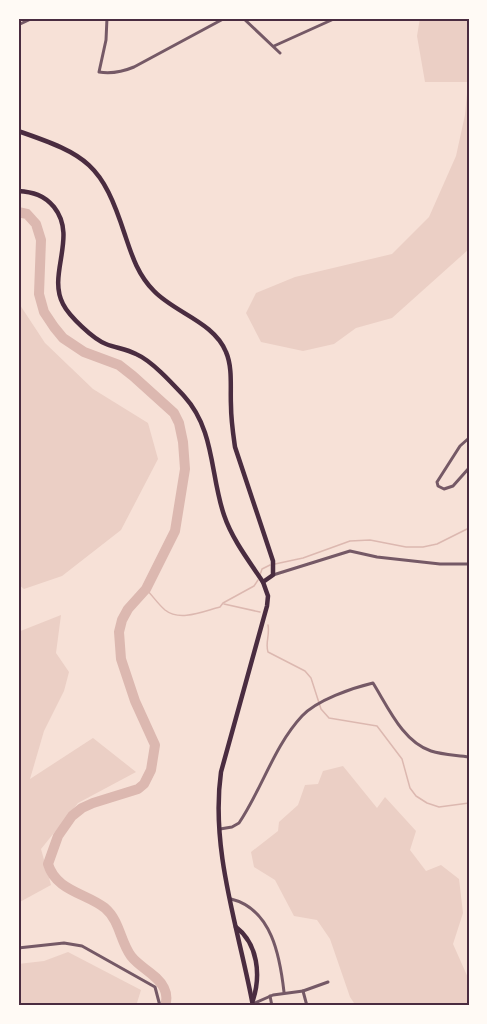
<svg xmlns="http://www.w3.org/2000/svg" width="487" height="1024" font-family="'Work Sans',sans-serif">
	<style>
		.green { fill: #ebcfc5 }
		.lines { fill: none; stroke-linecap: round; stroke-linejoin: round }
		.stream { stroke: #dcb8b0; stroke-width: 1.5 }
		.river { stroke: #dcb8b0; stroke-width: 10 }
		.minor { stroke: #755966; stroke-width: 3 }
		.secondary { stroke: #4a2c40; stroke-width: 4.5 }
		.primary { stroke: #4a2c40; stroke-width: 4.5 }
		.neatline { fill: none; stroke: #4a2c40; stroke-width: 2 }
	</style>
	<rect width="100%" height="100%" fill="#f7e1d7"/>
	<g class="green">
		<path d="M420,18h47l2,5v226l-77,69 -36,10 -22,16 -31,7 -42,-9 -15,-29 10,-20 39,-16 97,-23 37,-37 27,-61 9,-41 3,-33h-43l-8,-46z"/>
		<path d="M18,302l27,41 48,46 55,34 10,36 -37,71 -59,46 -38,13 -6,-5z"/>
		<path d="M61,615l-5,38 13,19 -5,19 -20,40 -14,48 63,-41 43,34 -58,31 -37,46 10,36 -33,18v-271z"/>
		<path d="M343,766l34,42 8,-11 31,34 -6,19 16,21 15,-6 18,14 4,34 -10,31 16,36v26h-113l-6,-9 -20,-58 -13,-19 -23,-4 -19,-36 -21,-13 -3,-15 27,-21 1,-9 19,-17 7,-20 13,-1 5,-13z"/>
		<path d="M68,952l73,38 -5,16h-118v-42l26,-3z"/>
	</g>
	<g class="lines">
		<g class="stream">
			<path d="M275,564l28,-6 47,-17 20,-1 36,7h17l14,-3 32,-16"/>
			<path d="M260,575l2,-6 8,-4"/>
			<path d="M146,589c6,6 12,15 19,21 15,12 39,1 55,-3l3,-4 31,-17 4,-6"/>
			<path d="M224,604l36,8"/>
			<path d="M268,625c2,10 -3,18 0,27l37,19 6,7 10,31 8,9 48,8 25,33 8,29 6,8 11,7 12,4 30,-4"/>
		</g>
		<path class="river" d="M18,212l9,2 9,10 5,16 -2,54 5,18 10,15 9,11 21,14 35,13 14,11 41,37 5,10 4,19 2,27 -10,62 -29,58 -18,20 -6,11 -3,12 2,27 14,42 20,44 -4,25 -7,14 -6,5 -45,14 -11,5 -10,8 -14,20 -10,28c8,27 38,29 57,44 15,13 15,33 26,48 9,12 26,18 33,32 3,6 3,12 1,18"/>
		<g class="minor">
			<path d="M107,18l-1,22 -7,32c13,2 23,0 35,-5l91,-49"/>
			<path d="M243,18l37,35"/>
			<path d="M18,25l15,-7"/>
			<path d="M274,46l62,-28"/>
			<path d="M469,438l-9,8 -23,36 1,4 6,3 9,-3 16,-18"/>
			<path d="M273,575l77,-24 27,6 63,7h29"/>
			<path d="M220,829l12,-2 7,-4c23,-34 35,-77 63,-107 15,-16 50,-28 71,-33 15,24 30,59 58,68 12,4 26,4 38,6"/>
			<path d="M231,899c41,10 49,58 53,93"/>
			<path d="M18,948l46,-5 18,3 73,41 5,19"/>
			<path d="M303,991l25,-9"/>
			<path d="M270,996l2,10"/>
			<path d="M248,1006l25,-11 30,-4 4,15"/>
		</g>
		<path class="secondary" d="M18,191c15,1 26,4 36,16 24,30 -7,67 9,97 6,12 30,35 43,40 10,4 20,5 30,10 16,7 36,29 48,42 31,34 26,78 40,119 8,24 25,46 39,67"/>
		<g class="primary">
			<path d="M18,131c70,24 84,33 107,104 7,21 13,40 29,56 21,22 60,31 72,61 7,16 4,37 5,54 0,14 2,27 4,41l38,114v14l-10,7 5,14 -1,10 -46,166c-11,78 18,158 32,234"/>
			<path d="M236,927c22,17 25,48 17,73"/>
		</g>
	</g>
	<rect width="487" height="1024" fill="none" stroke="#fffaf5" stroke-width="39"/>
	<rect x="20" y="20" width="448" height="984" class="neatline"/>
</svg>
